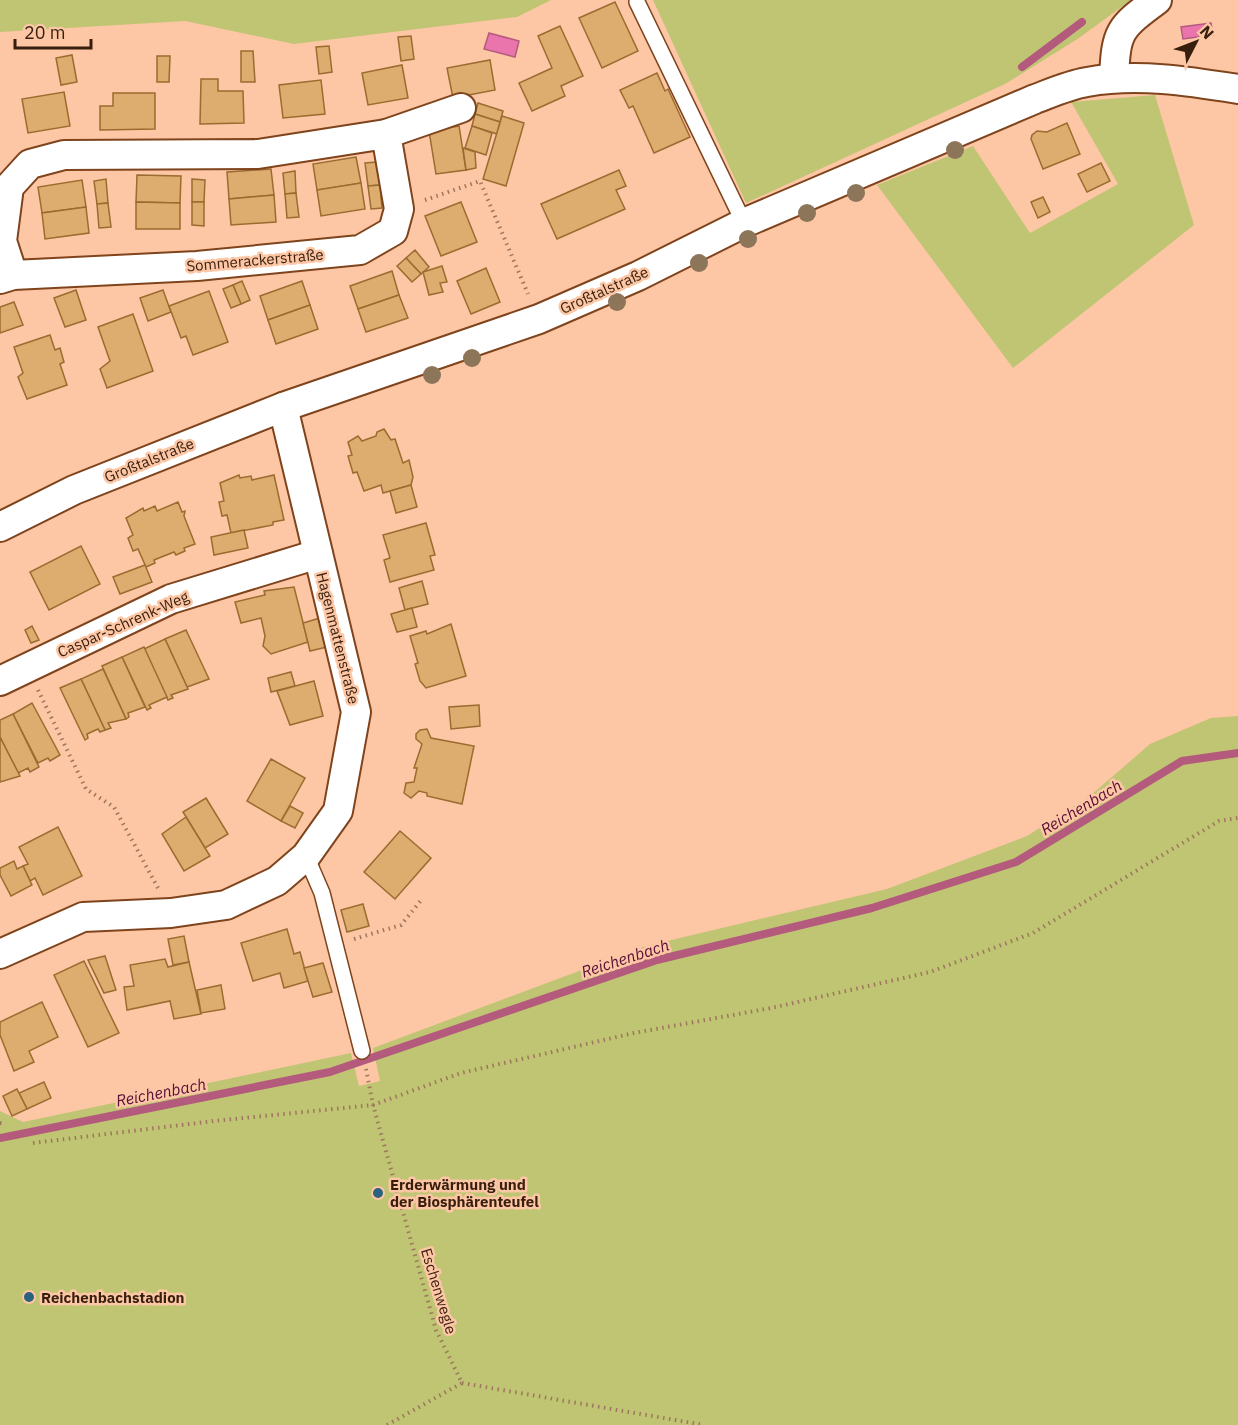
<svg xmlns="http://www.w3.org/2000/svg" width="1238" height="1425" font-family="'IBM Plex Sans',sans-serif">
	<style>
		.green { fill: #c0c574 }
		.water { fill: #ea75ad; stroke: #b45b7d; stroke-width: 1.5 }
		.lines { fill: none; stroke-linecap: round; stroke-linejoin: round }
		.stream { stroke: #b45b7d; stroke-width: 8 }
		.building { fill: #ddac6f; stroke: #9a6c2f; stroke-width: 1.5 }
		.lane-casing { stroke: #7f441c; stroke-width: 18 }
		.street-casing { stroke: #7f441c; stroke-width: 32 }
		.path { stroke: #9f765d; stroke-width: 4; stroke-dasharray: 1.5 4.5; stroke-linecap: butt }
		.lane { stroke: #fff; stroke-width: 15 }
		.street { stroke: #fff; stroke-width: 28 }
		.tree { fill: #8d755a }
		.poi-dot { fill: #2b627d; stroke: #fdc6a5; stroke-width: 2 }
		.labels { text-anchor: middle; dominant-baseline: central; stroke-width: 5; stroke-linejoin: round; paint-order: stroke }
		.street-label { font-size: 15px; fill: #371e0d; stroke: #fdc6a5 }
		.poi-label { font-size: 15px; font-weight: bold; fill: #371e0d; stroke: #fdc6a5; text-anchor: start }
		.water-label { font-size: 16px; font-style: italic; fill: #570e37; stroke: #fdc6a5 }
	</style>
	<rect width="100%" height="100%" fill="#fdc6a5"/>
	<g class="green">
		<path d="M0,0h551l-34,17 -223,27 -109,-23 -185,11z"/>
		<path d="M653,0h478l-52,38 -74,46 -259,119z"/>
		<path d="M1155,95l39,130 -181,143 -136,-183 96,-39 57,87 88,-49 -47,-82z"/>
		<path d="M1238,716v709h-1238v-314l23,11 328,-69 8,33 21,-5 -7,-33 273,-102 241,-57 140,-53 63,-40 60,-52 61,-26z"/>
	</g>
	<g class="water">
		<path d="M1211,23l2,12 -30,4 -2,-12z"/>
		<path d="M489,33l30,8 -4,16 -31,-8z"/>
	</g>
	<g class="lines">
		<g class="stream">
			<path d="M1022,67l60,-45"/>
			<path d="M0,1138l330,-66 327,-112 215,-52 144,-46 166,-101 56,-8"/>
		</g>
	</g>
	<g class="building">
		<path d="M615,2l23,49 -36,17 -23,-50z"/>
		<path d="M560,26l23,50 -22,10 4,10 -33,15 -13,-28 33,-15 -14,-32z"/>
		<path d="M411,36l3,23 -13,2 -3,-24z"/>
		<path d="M329,46l3,26 -13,2 -3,-27z"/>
		<path d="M241,51h12l2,31h-14z"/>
		<path d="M72,55l5,27 -16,3 -5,-27z"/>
		<path d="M157,56h13l-1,26h-12z"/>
		<path d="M490,60l5,30 -42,8 -6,-30z"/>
		<path d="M402,65l6,33 -40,7 -6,-32z"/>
		<path d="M657,73l8,18 3,-2 22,48 -36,16 -21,-47 -4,2 -9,-18z"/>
		<path d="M201,79h17v12h25l1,32 -44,1z"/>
		<path d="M321,80l4,34 -42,4 -4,-33z"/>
		<path d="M64,92l6,34 -42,7 -6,-34z"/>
		<path d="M113,93h42v36l-55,1v-24h13z"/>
		<path d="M478,103l25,8 -3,11 -25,-8z"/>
		<path d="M475,114l25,8 -3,12 -25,-8z"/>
		<path d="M502,116l22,7 -18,63 -23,-7z"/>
		<path d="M1067,123l13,31 -37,15 -12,-30 1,-4 5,-4 10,1z"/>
		<path d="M459,126l7,44 -30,4 -7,-43z"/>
		<path d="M472,126l20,7 -6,22 -21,-7z"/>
		<path d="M463,148l12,4 1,16 -10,2z"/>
		<path d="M356,157l5,26 -44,7 -4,-26z"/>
		<path d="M377,162l3,23 -12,1 -3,-23z"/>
		<path d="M1101,163l9,18 -23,11 -9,-18z"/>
		<path d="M271,169l3,26 -45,4 -2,-27z"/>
		<path d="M619,170l7,16 -10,4 9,19 -68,30 -16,-35z"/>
		<path d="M295,171l1,22 -11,1 -2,-21z"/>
		<path d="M137,175l44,1 -1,27 -44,-1z"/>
		<path d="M106,179l2,24 -11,1 -3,-23z"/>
		<path d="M192,179l13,1 -1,22h-12z"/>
		<path d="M82,180l4,27 -44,6 -4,-26z"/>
		<path d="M361,183l4,26 -44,7 -4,-26z"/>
		<path d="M380,185l2,23 -11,1 -3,-23z"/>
		<path d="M296,193l3,24 -12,1 -2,-24z"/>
		<path d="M274,195l2,27 -45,3 -2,-26z"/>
		<path d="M1043,197l7,15 -12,6 -7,-16z"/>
		<path d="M136,202l44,1v26h-44z"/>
		<path d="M192,202h12v24l-12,-1z"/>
		<path d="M461,202l16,40 -36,14 -16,-40z"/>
		<path d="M108,203l3,24 -12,1 -2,-24z"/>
		<path d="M86,207l3,26 -44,6 -3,-26z"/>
		<path d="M415,250l14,17 -8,7 -15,-16z"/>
		<path d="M406,258l15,16 -9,8 -15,-16z"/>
		<path d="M442,266l5,16 -7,1 3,9 -14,3 -6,-23z"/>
		<path d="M486,268l14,34 -29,12 -14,-33z"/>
		<path d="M392,271l7,24 -41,14 -8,-23z"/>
		<path d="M242,281l8,19 -9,4 -8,-19z"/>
		<path d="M302,281l8,24 -42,15 -8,-24z"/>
		<path d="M233,285l8,19 -10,4 -8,-19z"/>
		<path d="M76,290l10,30 -21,7 -11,-29z"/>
		<path d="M163,290l8,22 -23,9 -8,-23z"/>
		<path d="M209,291l19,51 -35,13 -7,-19 -5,2 -12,-32z"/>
		<path d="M399,295l9,23 -42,14 -8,-23z"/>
		<path d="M14,302l9,23 -23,8v-26z"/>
		<path d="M310,305l8,24 -42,15 -8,-24z"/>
		<path d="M133,314l20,57 -46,17 -7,-19 10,-8 -12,-34z"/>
		<path d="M50,335l5,15 5,-2 4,14 -4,2 7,21 -40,14 -9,-22 5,-4 -9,-26z"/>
		<path d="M384,429l7,11 4,-1 8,24 6,-3 4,17 -2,8 -28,8 -2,-8 -17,6 -7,-19 -4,1 -5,-17 4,-1 -4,-13 10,-6 4,5 14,-5 1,-4z"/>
		<path d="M239,475l1,3 11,-2 1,4 22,-5 10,45 -11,2v3l-42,8 -4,-18 -5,1 -3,-14 5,-1 -4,-18z"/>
		<path d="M411,485l6,22 -21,6 -6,-22z"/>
		<path d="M178,502l4,10 3,-1 -1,5 11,28 -11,4 1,3 -9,4 -2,-3 -20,8 1,3 -9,4 -8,-18 -5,2 -5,-13 5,-3 -7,-17 17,-10 1,3 11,-5 2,5z"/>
		<path d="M426,523l9,32 -5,1 4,14 -44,12 -6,-22 6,-2 -7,-23z"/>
		<path d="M244,530l4,18 -34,7 -3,-18z"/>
		<path d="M81,546l19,38 -51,26 -19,-38z"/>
		<path d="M145,565l7,17 -32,12 -7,-17z"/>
		<path d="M422,581l6,23 -23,6 -6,-22z"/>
		<path d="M294,587l14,55 -37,12 -8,-8 2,-10 -4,-18 -20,5 -6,-21 30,-7 -1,-4z"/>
		<path d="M412,608l5,19 -20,5 -6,-18z"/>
		<path d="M320,618l7,29 -17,4 -7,-28z"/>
		<path d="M451,624l15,52 -40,12 -6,-7 -5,-17 3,-1 -8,-27 16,-5 1,3z"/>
		<path d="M32,626l7,14 -8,3 -6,-13z"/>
		<path d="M186,630l23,49 -22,8 -22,-48z"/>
		<path d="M165,639l23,50 -17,6 2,3 -5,2 -24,-51z"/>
		<path d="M144,647l23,50 -18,8 2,3 -4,2 -25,-53z"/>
		<path d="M122,657l23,50 -17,6 1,4 -3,2 -24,-53z"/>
		<path d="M103,669l23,50 -18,4 3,5 -6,2 -24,-51z"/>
		<path d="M291,672l4,14 -24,6 -3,-14z"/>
		<path d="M81,679l24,51 -5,2 -2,-3 -11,5 1,4 -3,2 -25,-52z"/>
		<path d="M314,681l9,35 -33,9 -13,-34z"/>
		<path d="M32,703l28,52 -10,6 -2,-3 -10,5 -25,-49z"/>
		<path d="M479,705l1,21 -29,3 -2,-22z"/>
		<path d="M13,714l26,53 -9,5 -2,-4 -10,5 -18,-36v-17z"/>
		<path d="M427,729l4,9 43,8 -12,58 -35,-8v-3l-8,-2 -8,7 -7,-5 2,-10 8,-1 3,-14h-3l8,-24 -6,-5v-5l4,-4z"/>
		<path d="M0,737l20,39 -20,6z"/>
		<path d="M271,759l34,19 -24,43 -34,-20z"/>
		<path d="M206,798l22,36 -23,14 -22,-36z"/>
		<path d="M290,806l13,7 -8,15 -14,-7z"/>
		<path d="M186,817l24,39 -26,15 -22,-37z"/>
		<path d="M58,827l24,49 -39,19 -8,-17 -5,3 -7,-15 5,-2 -9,-17z"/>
		<path d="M400,831l31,27 -36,41 -31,-27z"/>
		<path d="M14,861l3,8 6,-3 9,19 -21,11 -11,-21v-7z"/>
		<path d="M363,904l6,22 -22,6 -6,-22z"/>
		<path d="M287,929l7,25 6,-2 8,29 -24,7 -4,-15 -27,8 -12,-38z"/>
		<path d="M184,936l5,26 -16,3 -5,-26z"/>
		<path d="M105,956l11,34 -12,3 -16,-33z"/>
		<path d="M165,959l3,8 21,-5 12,52 -27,5 -4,-18 -43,9 -3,-23 10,-1 -4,-21z"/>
		<path d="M84,961l35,72 -31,14 -34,-72z"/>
		<path d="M323,963l9,29 -19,5 -9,-29z"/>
		<path d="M221,985l4,24 -24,4 -4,-23z"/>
		<path d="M42,1002l16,35 -29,14 5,11 -20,9 -14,-36v-13z"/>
		<path d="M44,1082l7,16 -24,11 -8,-16z"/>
		<path d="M17,1089l10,20 -15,7 -9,-20z"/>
	</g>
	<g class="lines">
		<defs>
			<g id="lane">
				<path d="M637,2l107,221"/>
				<path d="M306,856l16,37 40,158"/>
			</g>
			<g id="street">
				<path d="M1114,78c2,-47 5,-50 43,-78"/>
				<path d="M13,275l-11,-34 7,-54 21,-23 34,-9 194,-1 128,-20 75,-26"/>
				<path d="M0,279l13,-4 184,-9 163,-16 33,-19 6,-22 -13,-75"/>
				<path d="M0,527l74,-37 209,-83 256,-88 99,-43 106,-53 291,-124c16,-6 34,-14 52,-17 50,-9 101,-1 151,7"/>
				<path d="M0,681l171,-82 147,-45"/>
				<path d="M0,954l83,-37 88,-4 55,-8 51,-24 29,-25 32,-45 18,-99 -73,-305"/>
			</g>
		</defs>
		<use href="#lane" class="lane-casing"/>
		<use href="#street" class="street-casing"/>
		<g class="path">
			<path d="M425,200l55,-19 48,113"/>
			<path d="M38,690l48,99 28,18 44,81"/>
			<path d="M354,939l47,-14 22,-27"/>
			<path d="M366,1069l7,36 63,225 26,53"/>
			<path d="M0,1123l6,1"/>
			<path d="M33,1143l181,-22 159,-16 88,-32 173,-40 137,-25 159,-36 103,-39 186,-112 19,-3"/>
			<path d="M462,1383l242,42"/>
			<path d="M387,1425l75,-42"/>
		</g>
		<use href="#lane" class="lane"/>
		<use href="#street" class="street"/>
	</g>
	<g class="tree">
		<circle cx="955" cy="150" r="9"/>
		<circle cx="856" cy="193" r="9"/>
		<circle cx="807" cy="213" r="9"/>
		<circle cx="748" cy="239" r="9"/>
		<circle cx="699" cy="263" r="9"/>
		<circle cx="617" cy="302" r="9"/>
		<circle cx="472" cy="358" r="9"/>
		<circle cx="432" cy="375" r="9"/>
	</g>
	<g class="poi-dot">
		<circle cx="378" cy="1193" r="6"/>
		<circle cx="29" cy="1297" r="6"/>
	</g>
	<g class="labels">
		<g class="street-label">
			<text transform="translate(255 260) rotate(-5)">Sommerackerstraße</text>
			<text transform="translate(604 290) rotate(-24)">Großtalstraße</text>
			<text transform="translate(149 460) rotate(-22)">Großtalstraße</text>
			<text transform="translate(123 624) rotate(-24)">Caspar-Schrenk-Weg</text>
			<text transform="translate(338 638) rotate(76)">Hagenmattenstraße</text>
			<text transform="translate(439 1291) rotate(73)">Eschenwegle</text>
		</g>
		<g class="poi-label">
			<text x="390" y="1184">Erderwärmung und<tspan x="390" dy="17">der Biosphärenteufel</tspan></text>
			<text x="41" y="1297">Reichenbachstadion</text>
		</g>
		<g class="water-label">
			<text transform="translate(1081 807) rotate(-31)">Reichenbach</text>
			<text transform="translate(625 958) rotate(-18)">Reichenbach</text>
			<text transform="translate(161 1092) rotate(-11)">Reichenbach</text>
		</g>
	</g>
	<g transform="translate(1196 42) rotate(48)" stroke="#fdc6a5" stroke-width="4.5" paint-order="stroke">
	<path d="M0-4.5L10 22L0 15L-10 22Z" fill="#371e0d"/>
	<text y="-9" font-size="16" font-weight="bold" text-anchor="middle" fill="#371e0d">N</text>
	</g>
	<path d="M15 39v9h76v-9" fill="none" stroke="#371e0d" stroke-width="3"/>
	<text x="24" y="39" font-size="18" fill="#371e0d" stroke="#fdc6a5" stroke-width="4.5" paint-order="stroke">20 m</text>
</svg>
